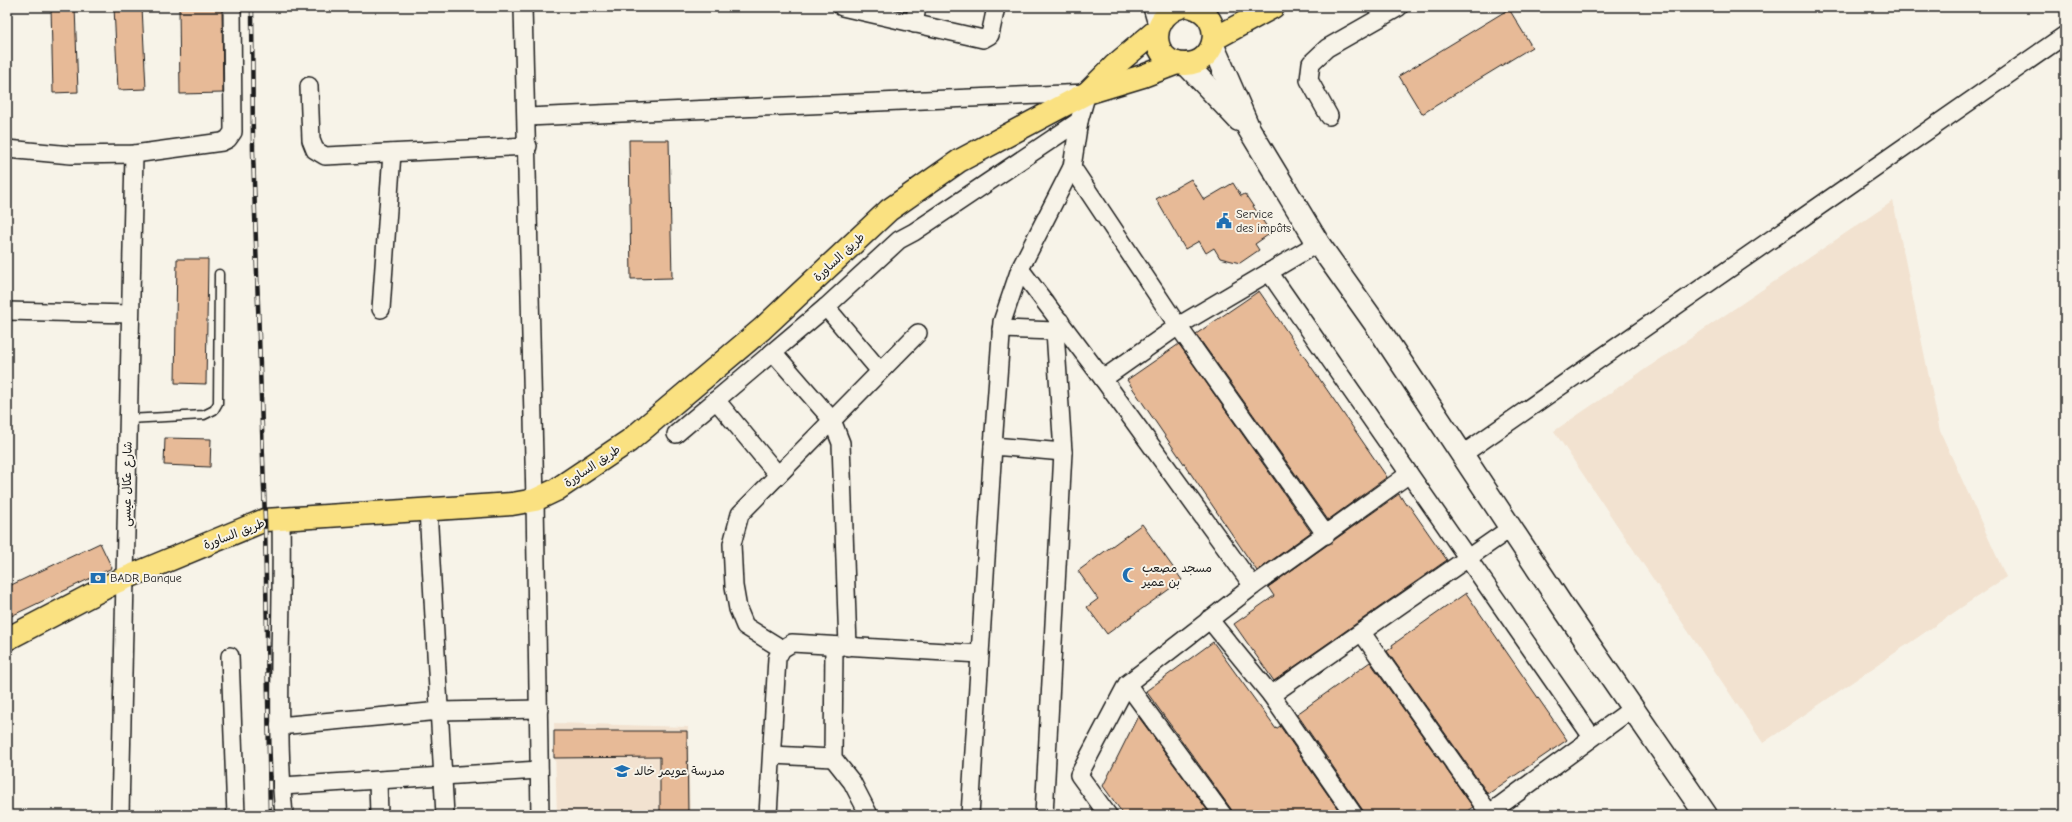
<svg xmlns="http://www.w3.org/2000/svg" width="2072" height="822" font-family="'Comic Neue','Playpen Sans Arabic',sans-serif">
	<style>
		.built { fill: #f2e2d0 }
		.building { fill: #e7ba97; stroke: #1c1c1c }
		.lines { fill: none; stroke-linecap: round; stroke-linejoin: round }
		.service-casing { stroke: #1c1c1c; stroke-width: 11 }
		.minor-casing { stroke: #1c1c1c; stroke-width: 20 }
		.tertiary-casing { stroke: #1c1c1c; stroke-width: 24 }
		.secondary-casing { stroke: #1c1c1c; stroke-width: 25 }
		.primary-casing { stroke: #1c1c1c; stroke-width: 25 }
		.trunk-casing { stroke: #1c1c1c; stroke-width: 25 }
		.service { stroke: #f7f3e8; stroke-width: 8 }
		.minor { stroke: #f7f3e8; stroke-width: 17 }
		.tertiary { stroke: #f7f3e8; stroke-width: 21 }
		.secondary { stroke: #f7f3e8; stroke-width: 22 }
		.primary { stroke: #fae181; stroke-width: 22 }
		.trunk { stroke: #fae181; stroke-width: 22 }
		.rail-casing { stroke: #1c1c1c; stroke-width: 4.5 }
		.rail { stroke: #f7f3e8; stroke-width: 3; stroke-dasharray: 9; stroke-linecap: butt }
		.labels { text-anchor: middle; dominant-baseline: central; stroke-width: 4; stroke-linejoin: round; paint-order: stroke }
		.poi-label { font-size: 12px; fill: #1c1c1c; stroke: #f7f3e8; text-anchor: start }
		.street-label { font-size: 12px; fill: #1c1c1c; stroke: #f7f3e8 }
	</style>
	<rect width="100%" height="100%" fill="#f7f3e8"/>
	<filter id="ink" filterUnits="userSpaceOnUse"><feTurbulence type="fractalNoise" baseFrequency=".025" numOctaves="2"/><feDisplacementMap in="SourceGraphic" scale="8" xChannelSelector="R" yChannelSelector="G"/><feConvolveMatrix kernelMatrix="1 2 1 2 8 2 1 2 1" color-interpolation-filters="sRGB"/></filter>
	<g filter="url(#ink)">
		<g class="built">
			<path d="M1893,201l47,230 66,146 -243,166 -209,-312z"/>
			<path d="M554,723l134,4 2,88h-133z"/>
		</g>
		<g class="building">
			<path d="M51,7h24l3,85 -25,1z"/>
			<path d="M114,7h28l4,82 -28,1z"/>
			<path d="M179,7h43l1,86 -43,1z"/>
			<path d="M1509,9l23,38 -110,67 -23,-38z"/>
			<path d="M629,140h40l3,138 -41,1z"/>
			<path d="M1191,179l13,21 29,-17 8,13 4,-2 26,39 -16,11 4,6 -19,13 -20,-5 -6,-10 -8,5 -7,-12 -14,8 -29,-50z"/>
			<path d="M177,259h31l-2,125 -31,-1z"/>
			<path d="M1259,291l128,186 -59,43 -132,-186z"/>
			<path d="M1179,344l132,188 -54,39 -130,-191z"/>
			<path d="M165,438l46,1 -1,28 -46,-2z"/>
			<path d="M1399,494l7,11 2,-1 39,56 -173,121 -40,-57 40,-28 -6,-9z"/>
			<path d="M1142,524l40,56 -75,54 -20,-27 11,-8 -20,-28z"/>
			<path d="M100,543l12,25 -105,50v-31z"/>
			<path d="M1466,593l101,147 -79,54 -101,-143 6,-4 -1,-2z"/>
			<path d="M1213,642l63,87 4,-3 62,89h-109l-2,-6 -85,-118z"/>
			<path d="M1370,662l103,145 -12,8h-97l-2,-6 -65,-95z"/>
			<path d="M1138,716l73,99h-87l-21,-29z"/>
			<path d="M554,731h133l1,84h-28v-58l-106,1z"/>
		</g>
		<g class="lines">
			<defs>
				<path id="service" d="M128,419l76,-4 10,-5 4,-7 1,-129"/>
				<g id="minor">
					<path d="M523,7l12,493 5,315"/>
					<path d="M842,7l141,32 7,-4 6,-28"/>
					<path d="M914,24l3,-17"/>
					<path d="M309,86l2,54 4,10 10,6 203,-10"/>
					<path d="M1329,116l-20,-36 2,-17 16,-15 72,-41"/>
					<path d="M527,117l560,-24 -8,28 -7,46 -52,102 -18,53 -9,124 -23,369"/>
					<path d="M7,149l64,6 63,-1 88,-12 6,-3 5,-7 -1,-125"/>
					<path d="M1072,167l106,159 148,209"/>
					<path d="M1020,269l83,110 150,207"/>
					<path d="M1269,272l323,465"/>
					<path d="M826,307l54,64"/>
					<path d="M381,309l11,-156"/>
					<path d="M7,311l123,3"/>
					<path d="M1001,329l54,2"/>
					<path d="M773,352l59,68 9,23 7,204"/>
					<path d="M1103,379l75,-53 140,-83"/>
					<path d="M716,400l62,75"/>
					<path d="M676,434l150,-127 73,-67 15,-8 165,-111"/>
					<path d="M993,446l70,6"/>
					<path d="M1463,454l602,-419"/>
					<path d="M428,509l17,306"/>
					<path d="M281,520c2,98 -6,197 3,295"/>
					<path d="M1209,619l62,76 83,120"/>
					<path d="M1362,633l127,180"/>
					<path d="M834,646l-1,112 19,24 17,33"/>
					<path d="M782,649l-37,-23 -7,-17 -4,-23 -2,-42 8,-30 178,-181"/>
					<path d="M230,656l6,159"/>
					<path d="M1127,684l96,131"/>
					<path d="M1271,695l240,-167"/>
					<path d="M279,726l161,-15 99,-2"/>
					<path d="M772,755l61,3"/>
					<path d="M378,781l1,34"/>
					<path d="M282,786l257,-16"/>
					<path d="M120,815l14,-661"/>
					<path d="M768,815l9,-157 5,-9 10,-6 188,11"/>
					<path d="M1044,815l19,-363 -8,-121 5,-10"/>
					<path d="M1108,815l-29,-40 48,-91 126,-98 156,-112"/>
					<path d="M1487,815l146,-107"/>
				</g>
				<path id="tertiary" d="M1154,7l5,17"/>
				<g id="secondary">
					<path d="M1213,46l36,83 69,114 61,86 184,278 143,208"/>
					<path d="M1186,64l53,56"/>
				</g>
				<g id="primary">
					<path d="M1087,93l27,-27 43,-36"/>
					<path d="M7,639l109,-57 149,-62 247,-16 23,-4 21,-10 73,-49 133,-112 127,-119 70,-49 128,-68 56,-17 34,-13"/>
				</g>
				<g id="trunk">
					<path d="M1180,7c-33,11 -29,56 4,57 35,1 41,-48 8,-57"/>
					<path d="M1214,39l59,-32"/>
				</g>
			</defs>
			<use href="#service" class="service-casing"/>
			<use href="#minor" class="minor-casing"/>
			<use href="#tertiary" class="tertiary-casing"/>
			<use href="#secondary" class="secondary-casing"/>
			<use href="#primary" class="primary-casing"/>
			<use href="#trunk" class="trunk-casing"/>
			<use href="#service" class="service"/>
			<use href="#minor" class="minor"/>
			<use href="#tertiary" class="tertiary"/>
			<use href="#secondary" class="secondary"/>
			<use href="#primary" class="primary"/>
			<use href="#trunk" class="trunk"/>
			<defs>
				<path id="rail" d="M252,7l1,144 12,369 5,295"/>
			</defs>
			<use href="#rail" class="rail-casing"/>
			<use href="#rail" class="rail"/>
		</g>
	</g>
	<defs>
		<symbol id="civic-bare" viewBox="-9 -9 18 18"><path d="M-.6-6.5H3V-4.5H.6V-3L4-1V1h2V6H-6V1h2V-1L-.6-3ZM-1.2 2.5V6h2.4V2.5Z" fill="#1f6fb2" stroke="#f7f3e8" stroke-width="2.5" paint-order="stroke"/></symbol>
		<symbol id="mosque-bare" viewBox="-9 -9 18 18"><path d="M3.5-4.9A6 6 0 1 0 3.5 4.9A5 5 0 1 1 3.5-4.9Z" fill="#1f6fb2" stroke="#f7f3e8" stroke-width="2.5" paint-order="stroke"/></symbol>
		<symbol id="bank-bare" viewBox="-9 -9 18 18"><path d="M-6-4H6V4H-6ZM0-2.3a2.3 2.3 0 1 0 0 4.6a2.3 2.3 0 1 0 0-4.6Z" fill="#1f6fb2" stroke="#f7f3e8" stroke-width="2.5" paint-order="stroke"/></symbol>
		<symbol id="school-bare" viewBox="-9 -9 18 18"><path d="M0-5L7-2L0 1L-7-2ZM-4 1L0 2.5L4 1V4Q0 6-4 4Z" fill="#1f6fb2" stroke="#f7f3e8" stroke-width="2.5" paint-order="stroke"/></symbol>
	</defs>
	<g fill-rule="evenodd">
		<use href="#civic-bare" x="1213" y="210" width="22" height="22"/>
		<use href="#mosque-bare" x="1119" y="564" width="22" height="22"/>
		<use href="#bank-bare" x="87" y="567" width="22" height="22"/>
		<use href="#school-bare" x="611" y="760" width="22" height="22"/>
	</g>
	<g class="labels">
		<g class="poi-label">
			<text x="1236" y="214">Service<tspan x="1236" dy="14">des impôts</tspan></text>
			<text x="1142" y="568">مسجد مصعب<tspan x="1142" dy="14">بن عمير</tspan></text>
			<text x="110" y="578">BADR Banque</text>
			<text x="634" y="771">مدرسة عويمر خالد</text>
		</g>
		<g class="street-label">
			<text transform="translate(839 257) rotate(-43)">طريق الساورة</text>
			<text transform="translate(592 466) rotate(-34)">طريق الساورة</text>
			<text transform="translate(127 484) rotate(-89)">شارع عكال عيسى</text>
			<text transform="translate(234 534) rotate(-21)">طريق الساورة</text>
		</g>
	</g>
	<rect width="2072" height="822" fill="none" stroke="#f7f3e8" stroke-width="24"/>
	<rect x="12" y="12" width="2048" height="798" fill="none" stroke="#1c1c1c" stroke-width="1.5" filter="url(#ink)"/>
</svg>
